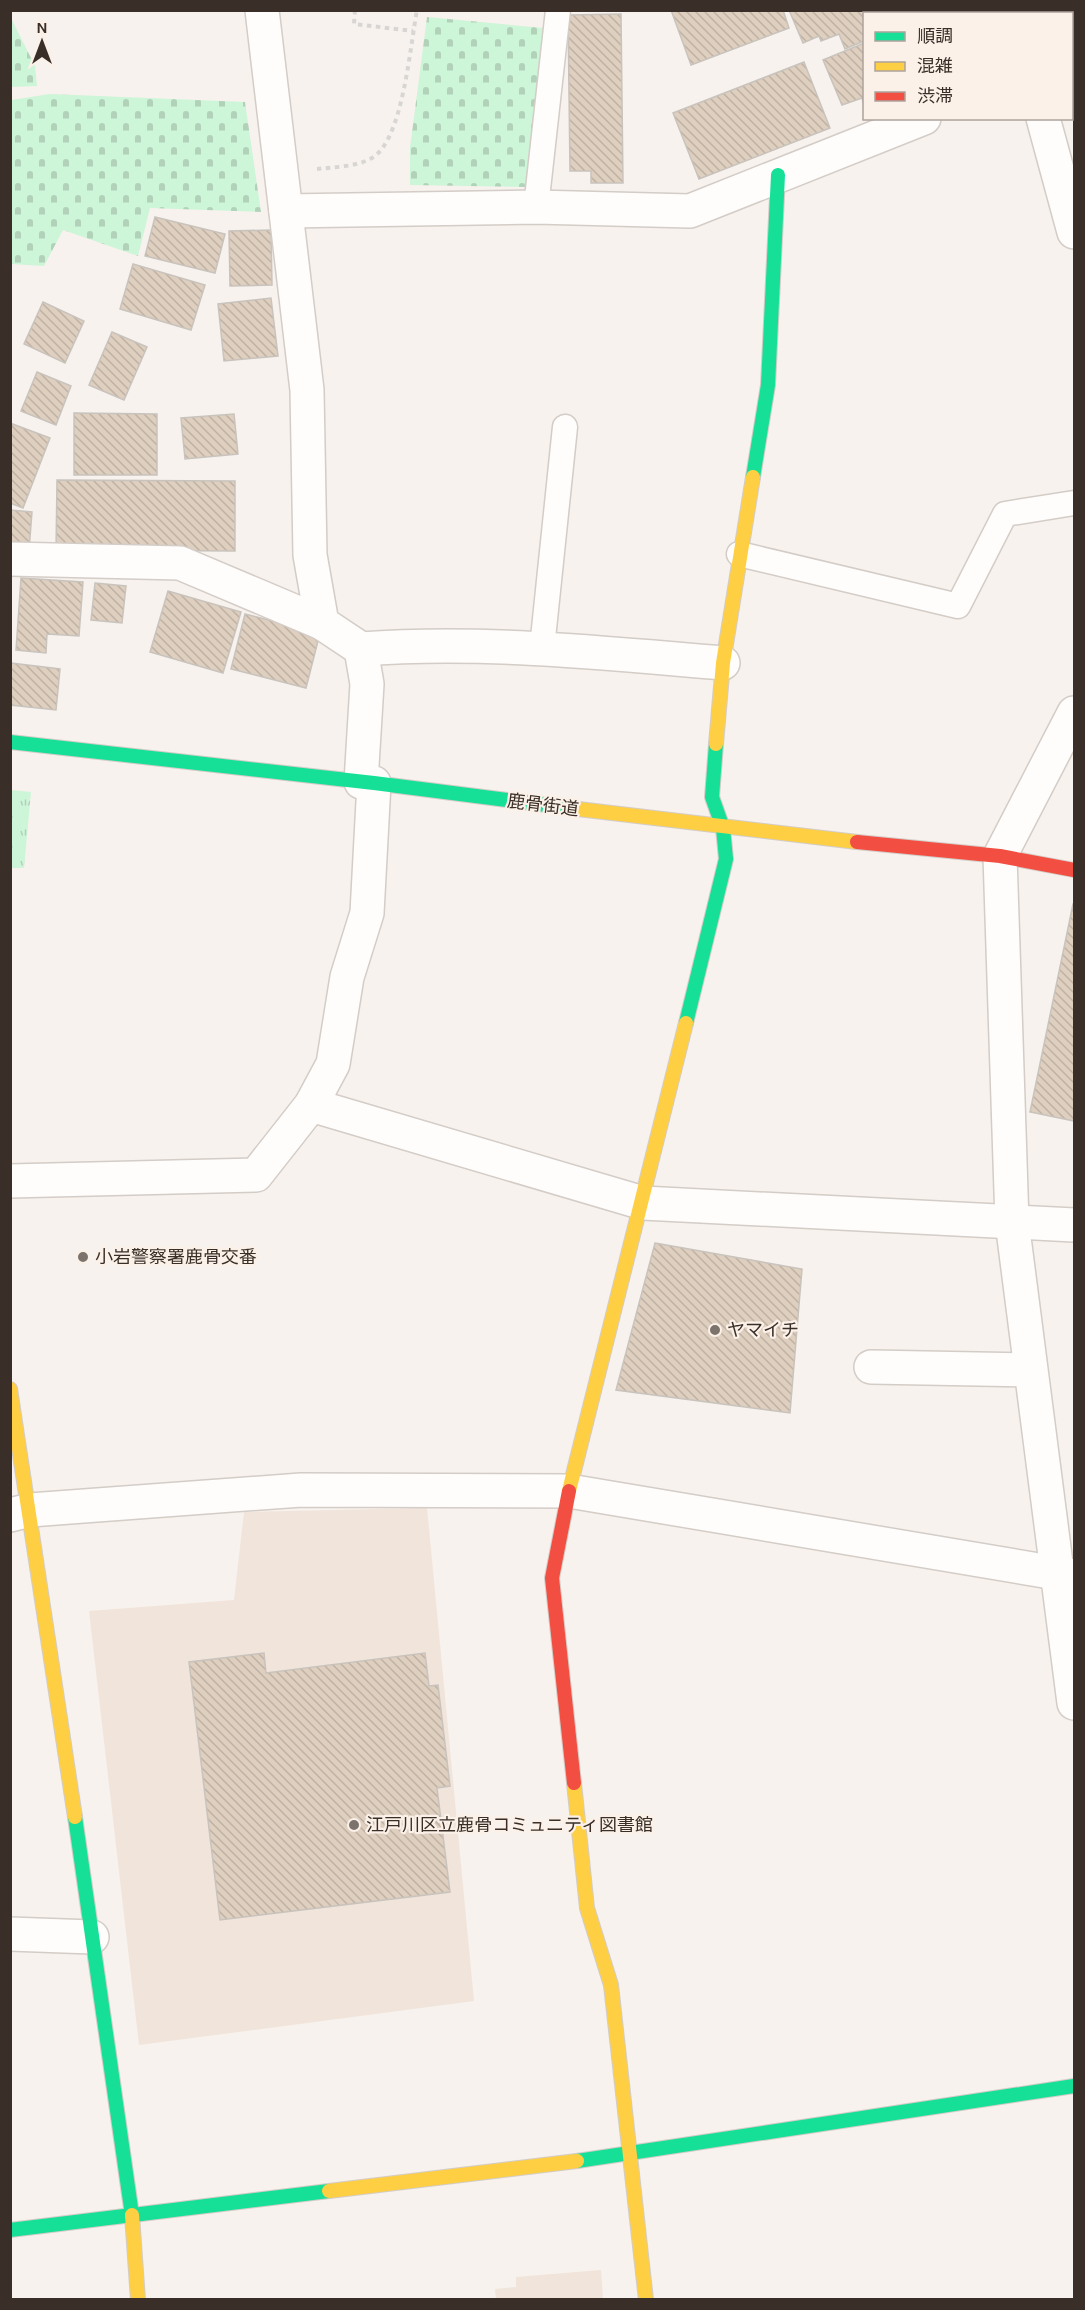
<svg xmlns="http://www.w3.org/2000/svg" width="1085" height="2310" font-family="Karla,'Noto Sans JP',sans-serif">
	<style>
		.built { fill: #f1e4db }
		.grass { fill: url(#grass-tufts) }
		.cemetery { fill: url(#cemetery-stones) }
		.building { fill: url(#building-back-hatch); stroke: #c9c3bd; stroke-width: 1.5 }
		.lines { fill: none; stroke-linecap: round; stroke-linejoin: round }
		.lane-casing { stroke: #d4ccc6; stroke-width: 27 }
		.street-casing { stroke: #d4ccc6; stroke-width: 36 }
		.fast-casing { stroke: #d4ccc6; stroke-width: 16 }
		.slow-casing { stroke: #d4ccc6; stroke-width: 16 }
		.jam-casing { stroke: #d4ccc6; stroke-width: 16 }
		.path { stroke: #d8d6d4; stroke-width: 4; stroke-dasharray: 4.5 4.5; stroke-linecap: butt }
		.lane { stroke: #fefdfc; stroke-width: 24 }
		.street { stroke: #fefdfc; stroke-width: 33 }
		.fast { stroke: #16e098; stroke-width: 14 }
		.slow { stroke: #ffcf43; stroke-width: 14 }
		.jam { stroke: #f24e42; stroke-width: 14 }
		.poi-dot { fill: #7c736d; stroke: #fbf1e9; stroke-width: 2 }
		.labels { text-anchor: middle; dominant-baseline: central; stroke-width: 4.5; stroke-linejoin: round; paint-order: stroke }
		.street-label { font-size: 18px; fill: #392f28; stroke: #fbf1e9 }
		.poi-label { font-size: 18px; fill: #392f28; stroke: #fbf1e9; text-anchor: start }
	</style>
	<defs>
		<pattern id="grass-tufts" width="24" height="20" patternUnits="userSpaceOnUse" patternTransform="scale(1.5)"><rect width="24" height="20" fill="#cdf5d8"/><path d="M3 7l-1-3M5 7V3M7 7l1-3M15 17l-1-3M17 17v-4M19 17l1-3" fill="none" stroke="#b1d2b9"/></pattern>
		<pattern id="cemetery-stones" width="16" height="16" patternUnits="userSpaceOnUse" patternTransform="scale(1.5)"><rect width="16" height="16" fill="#cdf5d8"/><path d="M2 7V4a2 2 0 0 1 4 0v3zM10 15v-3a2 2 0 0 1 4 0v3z" fill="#b1d2b9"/></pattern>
		<pattern id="building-back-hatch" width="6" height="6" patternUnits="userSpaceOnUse" patternTransform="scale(1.5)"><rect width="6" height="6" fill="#decfbf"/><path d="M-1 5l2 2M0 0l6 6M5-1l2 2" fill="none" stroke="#bfb2a4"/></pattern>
	</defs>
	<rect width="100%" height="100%" fill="#f7f2ed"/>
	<g class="built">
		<path d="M427,1508l47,493 -335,44 -50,-434 145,-11 10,-88z"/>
		<path d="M601,2270l2,29h-107l-1,-10 21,-2v-10z"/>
	</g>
	<path class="grass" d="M11,790l20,2 -7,76h-13z"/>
	<g class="cemetery">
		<path d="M10,16l25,50 2,20 -26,1z"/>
		<path d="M427,17l116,11 -16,159 -117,-2v-37z"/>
		<path d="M50,94l195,8 16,110 -111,-4 -12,48 -75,-26 -19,36 -33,-2v-164z"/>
	</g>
	<g class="building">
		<path d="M671,10h112l6,18 -98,37z"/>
		<path d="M789,10h114l2,4h-41v27l-19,8 -6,-15 -18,7 -2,-5 -16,7z"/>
		<path d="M941,10h9l1,4h-17z"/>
		<path d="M621,14l2,169h-32v-12h-21l-2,-156z"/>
		<path d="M864,43v62l-2,-7 -20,7 -19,-45z"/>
		<path d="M804,62l26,66 -131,51 -26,-66z"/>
		<path d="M155,217l70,17 -10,39 -70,-17z"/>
		<path d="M271,230l1,55 -42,1 -1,-55z"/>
		<path d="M133,264l72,21 -14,45 -71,-21z"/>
		<path d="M271,298l7,58 -54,5 -6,-57z"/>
		<path d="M43,302l41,19 -19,42 -41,-19z"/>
		<path d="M112,332l35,15 -23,53 -35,-15z"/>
		<path d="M37,372l34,14 -15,39 -35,-14z"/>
		<path d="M74,413l83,1v61h-83z"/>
		<path d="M234,414l4,40 -53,5 -4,-41z"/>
		<path d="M10,423l40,15 -27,70 -13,-5z"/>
		<path d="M57,480l178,1v70l-179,-1z"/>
		<path d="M10,510l22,2 -3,38 -19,-1z"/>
		<path d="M21,578l62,4 -4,54 -32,-2 -1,19 -30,-3z"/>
		<path d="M95,583l31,3 -4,37 -31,-3z"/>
		<path d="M168,591l73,21 -18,61 -73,-21z"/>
		<path d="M245,614l75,19 -14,55 -75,-19z"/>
		<path d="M11,663l49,6 -4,41 -46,-5z"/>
		<path d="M1073,904h1v217l-44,-9z"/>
		<path d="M655,1243l147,26 -12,144 -174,-23z"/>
		<path d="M264,1653l2,20 159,-20 4,33 9,-1 12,101 -13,2 13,104 -230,28 -31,-258z"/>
	</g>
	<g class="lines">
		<defs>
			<g id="lane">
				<path d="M536,207l22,-197"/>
				<path d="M739,554l219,52 47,-92 69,-11"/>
				<path d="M542,648l23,-221"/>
			</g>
			<g id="street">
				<path d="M262,10l45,380 3,165 12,68 39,26 6,35 -6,98"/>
				<path d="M1011,10l1,4"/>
				<path d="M1072,62l2,-1"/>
				<path d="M1043,118l31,114"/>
				<path d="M286,211l250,-4 154,4 234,-93"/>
				<path d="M10,559l170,4 142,60"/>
				<path d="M361,649c121,-9 241,4 362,14"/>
				<path d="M1074,713l-74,143 12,366 62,481"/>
				<path d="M311,1105l332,98 431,22"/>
				<path d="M10,1181l246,-6 55,-70 22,-41 14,-87 20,-64 7,-130"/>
				<path d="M871,1367l159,3"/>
				<path d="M10,1515l20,-5 271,-20 268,1 505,85"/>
				<path d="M10,1934l82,3"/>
			</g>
			<g id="fast">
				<path d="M753,477l15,-92 10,-210"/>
				<path d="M10,742l364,41 204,26"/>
				<path d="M686,1023l40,-164 -3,-31 -11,-31 4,-53"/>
				<path d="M75,1817l57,398"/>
				<path d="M577,2161l497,-75"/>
				<path d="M10,2230l319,-39"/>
			</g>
			<g id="slow">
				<path d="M716,744l7,-81 30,-186"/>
				<path d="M578,809l279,33"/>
				<path d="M10,1389l65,428"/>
				<path d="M569,1491l117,-468"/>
				<path d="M574,1783l13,125 24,77 35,315"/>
				<path d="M329,2191l248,-30"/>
				<path d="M132,2215l6,85"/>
			</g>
			<g id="jam">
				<path d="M857,842l143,14 74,14"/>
				<path d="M569,1491l-17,87 22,205"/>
			</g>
		</defs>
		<use href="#lane" class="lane-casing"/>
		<use href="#street" class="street-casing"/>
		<use href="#fast" class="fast-casing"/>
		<use href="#slow" class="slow-casing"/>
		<use href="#jam" class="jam-casing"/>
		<g class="path">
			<path d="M355,10l-1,14 59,7"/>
			<path d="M317,169c18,-2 39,-2 55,-11 31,-18 38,-112 45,-148"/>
		</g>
		<use href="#lane" class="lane"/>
		<use href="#street" class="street"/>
		<use href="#fast" class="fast"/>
		<use href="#slow" class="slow"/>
		<use href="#jam" class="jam"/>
	</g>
	<g class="poi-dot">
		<circle cx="83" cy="1257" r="6"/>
		<circle cx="715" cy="1330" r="6"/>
		<circle cx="354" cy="1825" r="6"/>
	</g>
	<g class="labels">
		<g class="street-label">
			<text transform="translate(543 805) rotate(7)">鹿骨街道</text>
		</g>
		<g class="poi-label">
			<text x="95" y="1257">小岩警察署鹿骨交番</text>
			<text x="727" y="1330">ヤマイチ</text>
			<text x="366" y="1825">江戸川区立鹿骨コミュニティ図書館</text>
		</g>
	</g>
	<rect width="1085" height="2310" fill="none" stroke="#392f28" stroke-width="24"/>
	<rect x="863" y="12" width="210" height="108" fill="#fbf1e9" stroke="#ada39c" stroke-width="1.5"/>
	<rect x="875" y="32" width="30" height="9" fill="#16e098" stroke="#ada39c" stroke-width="1.5"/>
	<text x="917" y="42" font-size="18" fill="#392f28">順調</text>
	<rect x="875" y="62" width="30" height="9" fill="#ffcf43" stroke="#ada39c" stroke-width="1.5"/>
	<text x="917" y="72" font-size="18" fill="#392f28">混雑</text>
	<rect x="875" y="92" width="30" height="9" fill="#f24e42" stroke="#ada39c" stroke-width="1.5"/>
	<text x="917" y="102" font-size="18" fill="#392f28">渋滞</text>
	<g transform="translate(42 42)" stroke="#fbf1e9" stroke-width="4.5" paint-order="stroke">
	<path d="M0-4.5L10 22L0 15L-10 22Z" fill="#392f28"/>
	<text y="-9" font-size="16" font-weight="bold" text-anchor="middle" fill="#392f28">N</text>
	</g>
</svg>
